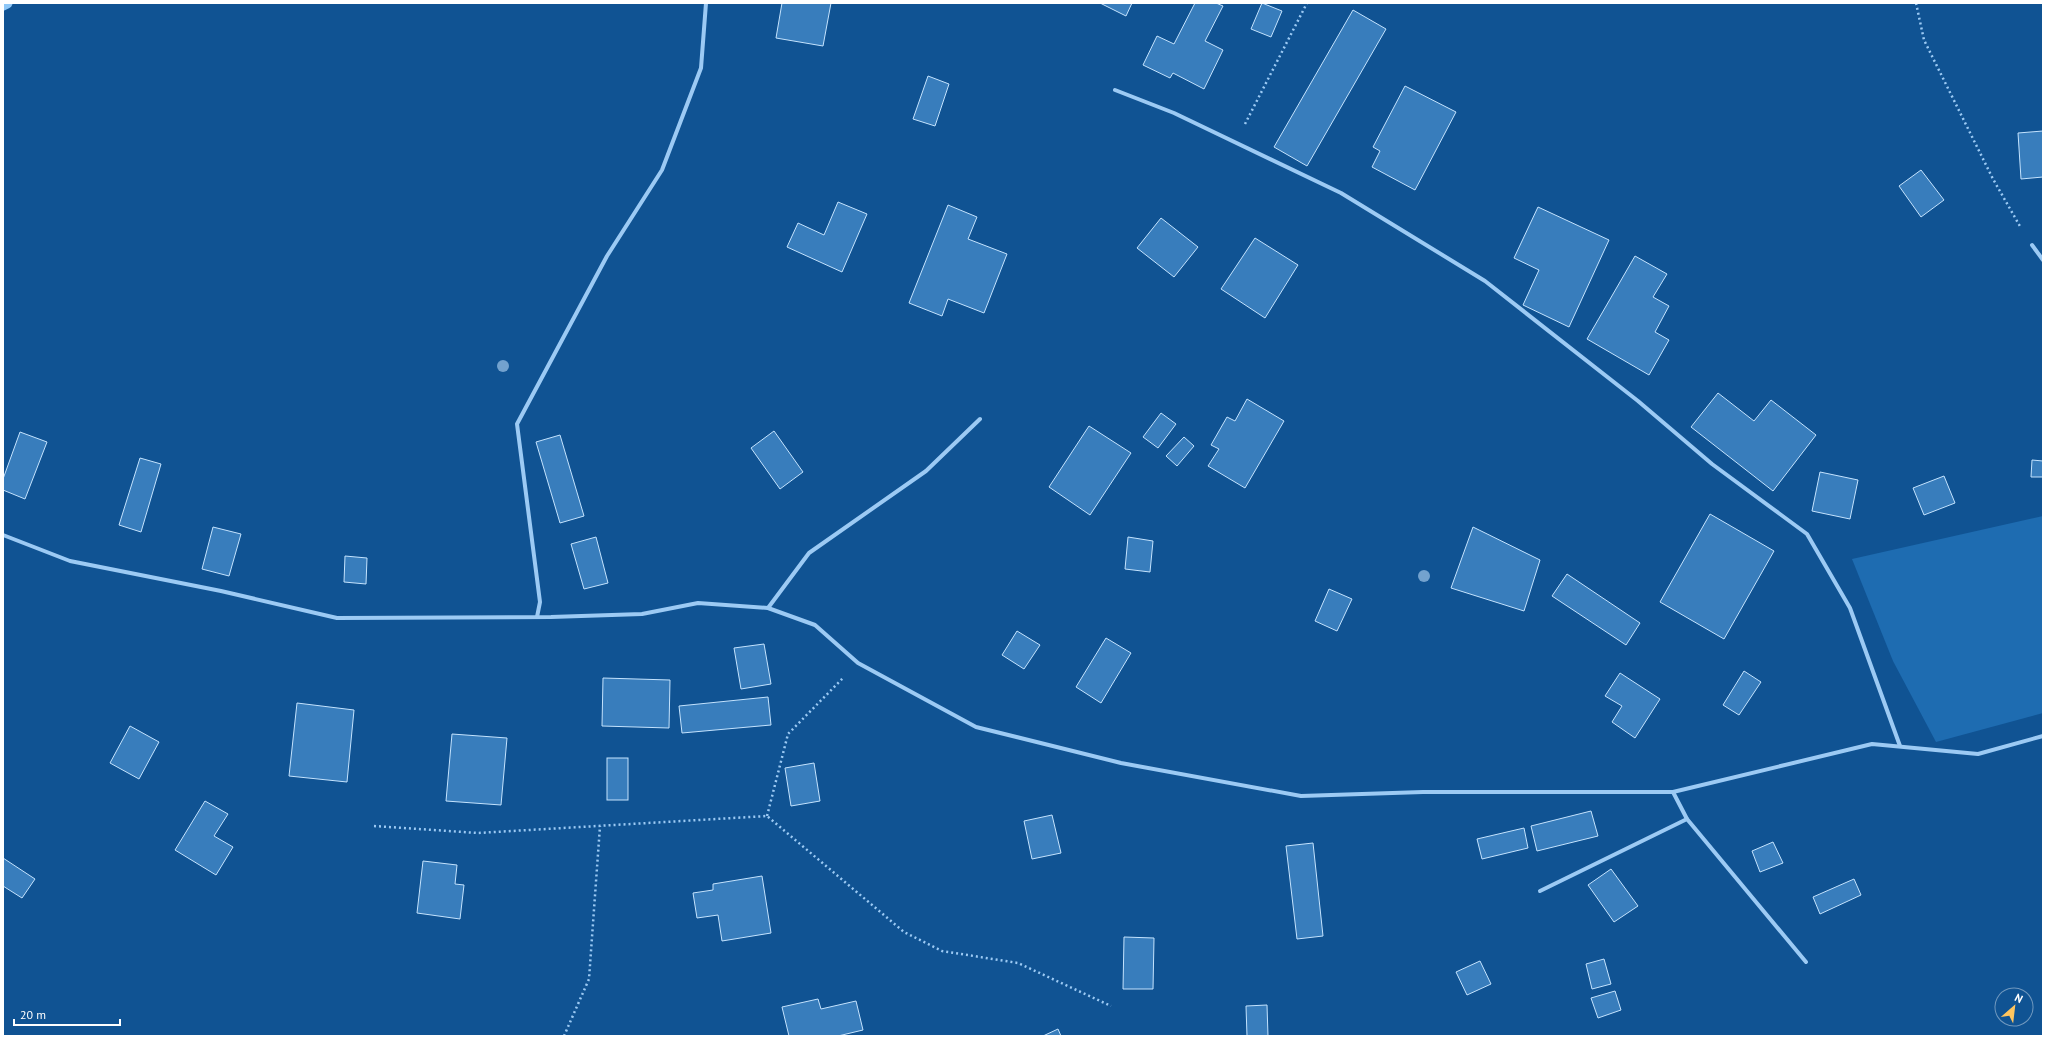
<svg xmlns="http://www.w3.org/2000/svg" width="2046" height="1039" font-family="'PT Sans',sans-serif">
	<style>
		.green { fill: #1e6cb1 }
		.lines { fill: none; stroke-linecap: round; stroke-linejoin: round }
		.stream { stroke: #8ec7f7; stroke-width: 11 }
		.building { fill: #387dbc; stroke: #c4e3fe }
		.path { stroke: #9ccaf4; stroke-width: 2.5; stroke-dasharray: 2 3; stroke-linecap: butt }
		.minor { stroke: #9ccaf4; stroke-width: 4 }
		.tree { fill: #73a2ce }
	</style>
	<rect width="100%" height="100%" fill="#105393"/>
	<path class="green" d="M2043,516v197l-107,29 -43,-81 -41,-102z"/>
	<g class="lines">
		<path class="stream" d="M3,5l4,-2"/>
	</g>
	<g class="building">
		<path d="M782,3h49l-8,43 -47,-8z"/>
		<path d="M1100,3h32l-6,13z"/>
		<path d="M1195,3h21l7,3 -18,35 18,9 -19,39 -31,-16 -3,5 -27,-13 14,-29 17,8z"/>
		<path d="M1262,3l20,8 -11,26 -20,-8z"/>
		<path d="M1353,10l33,19 -79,137 -33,-19z"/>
		<path d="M928,76l21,8 -14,42 -22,-7z"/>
		<path d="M1405,86l51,26 -41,78 -43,-23 8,-16 -7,-4z"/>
		<path d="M2043,131v46l-22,2 -3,-46z"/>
		<path d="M1921,170l23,30 -23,17 -22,-31z"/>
		<path d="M838,202l29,12 -25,58 -55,-25 11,-24 26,12z"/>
		<path d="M948,205l29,12 -9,22 39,15 -23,59 -36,-14 -6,17 -33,-13z"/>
		<path d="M1538,207l71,33 -40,87 -46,-22 16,-35 -25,-12z"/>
		<path d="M1161,218l37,29 -24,30 -37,-29z"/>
		<path d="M1255,238l43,27 -33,53 -44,-29z"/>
		<path d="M1635,256l32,18 -14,23 16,9 -14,26 14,8 -20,35 -62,-36z"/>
		<path d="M1718,393l36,28 17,-21 45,35 -43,56 -82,-64z"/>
		<path d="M1247,399l37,22 -39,67 -37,-22 11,-17 -8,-4 16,-28 8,4z"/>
		<path d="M1161,413l15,11 -18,24 -15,-11z"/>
		<path d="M1089,426l42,27 -41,62 -41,-28z"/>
		<path d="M774,431l29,41 -23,17 -29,-41z"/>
		<path d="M20,432l27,10 -22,57 -22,-9v-11z"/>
		<path d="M560,435l24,81 -24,7 -24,-81z"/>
		<path d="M1184,437l10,9 -17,20 -11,-10z"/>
		<path d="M140,458l21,6 -20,68 -22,-7z"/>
		<path d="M2032,460l11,1v16h-12z"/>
		<path d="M1820,472l38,8 -8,39 -38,-8z"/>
		<path d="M1944,476l11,27 -31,12 -11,-27z"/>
		<path d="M1710,514l64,37 -50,88 -64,-37z"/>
		<path d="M213,527l28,7 -12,42 -27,-7z"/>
		<path d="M1473,527l67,33 -16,51 -73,-23z"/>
		<path d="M596,537l12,46 -24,6 -13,-45z"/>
		<path d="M1128,537l25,4 -3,31 -25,-3z"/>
		<path d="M345,556l22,2 -1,26 -22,-2z"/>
		<path d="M1567,574l73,49 -14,22 -74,-49z"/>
		<path d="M1329,589l23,10 -15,32 -22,-10z"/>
		<path d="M1017,631l23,14 -16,24 -22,-14z"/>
		<path d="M1106,638l25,15 -30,50 -25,-16z"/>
		<path d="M764,644l7,40 -30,5 -7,-41z"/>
		<path d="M1744,671l17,11 -22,33 -16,-10z"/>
		<path d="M1620,673l40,26 -25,39 -23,-16 10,-16 -17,-10z"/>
		<path d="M603,678l67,2 -1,48 -67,-2z"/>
		<path d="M768,697l3,28 -89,8 -3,-27z"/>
		<path d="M297,703l57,7 -7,72 -58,-6z"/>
		<path d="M130,726l29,16 -20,37 -29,-16z"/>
		<path d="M452,734l55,4 -6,67 -55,-4z"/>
		<rect x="607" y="758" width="21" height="42"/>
		<path d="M814,763l6,38 -29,5 -6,-38z"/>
		<path d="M205,801l23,13 -14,22 19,11 -17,28 -41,-25z"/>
		<path d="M1591,811l7,25 -61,15 -6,-25z"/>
		<path d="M1052,815l9,38 -29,6 -8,-38z"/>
		<path d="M1524,828l4,20 -46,11 -5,-20z"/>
		<path d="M1773,842l10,21 -23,9 -8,-21z"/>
		<path d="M1313,843l10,93 -26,3 -11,-93z"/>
		<path d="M3,858l32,21 -13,19 -19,-12z"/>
		<path d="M423,861l34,4 -2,19 9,1 -4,34 -43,-6z"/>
		<path d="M1611,869l27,37 -24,16 -26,-37z"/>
		<path d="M762,876l9,57 -49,8 -4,-26 -21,3 -4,-25 20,-3v-6z"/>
		<path d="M1854,879l7,16 -41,19 -7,-17z"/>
		<path d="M1124,937l30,1 -1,51h-30z"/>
		<path d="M1604,959l7,25 -19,5 -6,-25z"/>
		<path d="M1480,961l11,23 -24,11 -11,-23z"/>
		<path d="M1615,991l6,19 -23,8 -7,-20z"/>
		<path d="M818,999l3,10 35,-8 7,29 -25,6h-49l-7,-29z"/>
		<path d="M1267,1005l1,31h-21l-1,-30z"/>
		<path d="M1058,1029l3,7h-18z"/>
	</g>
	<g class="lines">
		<g class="path">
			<path d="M1916,3l8,37 69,139 28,49"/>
			<path d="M1245,124l62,-121"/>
			<path d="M767,816l21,-82 55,-56"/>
			<path d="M374,826l104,7 289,-17 137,116 38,19 76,12 93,43"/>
			<path d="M564,1036l25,-57 11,-153"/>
		</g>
		<g class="minor">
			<path d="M1115,90l59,23 167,80 144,88 153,120 74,63 95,70 43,74 50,138"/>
			<path d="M2032,245l11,15"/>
			<path d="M980,419l-54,52 -117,82 -41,55 47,17 43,38 118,64 145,36 180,33 122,-4h250l199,-48 106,10 65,-18"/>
			<path d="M3,535l67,26 151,30 116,27 214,-1 91,-3 56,-11 70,5"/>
			<path d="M537,617l3,-15 -23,-178 90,-168 55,-86 39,-102 5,-65"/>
			<path d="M1687,819l119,143"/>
			<path d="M1540,891l147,-72 -14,-27"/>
		</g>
	</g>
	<g class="tree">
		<circle cx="503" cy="366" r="6"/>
		<circle cx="1424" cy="576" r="6"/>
	</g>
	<rect width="2046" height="1039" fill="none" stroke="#ffffff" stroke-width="8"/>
	<g transform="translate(2014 1007) rotate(28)"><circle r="19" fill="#105393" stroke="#7098be"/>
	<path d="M0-3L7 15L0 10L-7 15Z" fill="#ffc55f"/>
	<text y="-6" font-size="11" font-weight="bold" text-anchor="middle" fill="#ffffff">N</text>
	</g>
	<path d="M14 1019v6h106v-6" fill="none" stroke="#ffffff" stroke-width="2"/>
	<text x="20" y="1019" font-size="12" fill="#ffffff" stroke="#105393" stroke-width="3" paint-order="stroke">20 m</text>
</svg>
